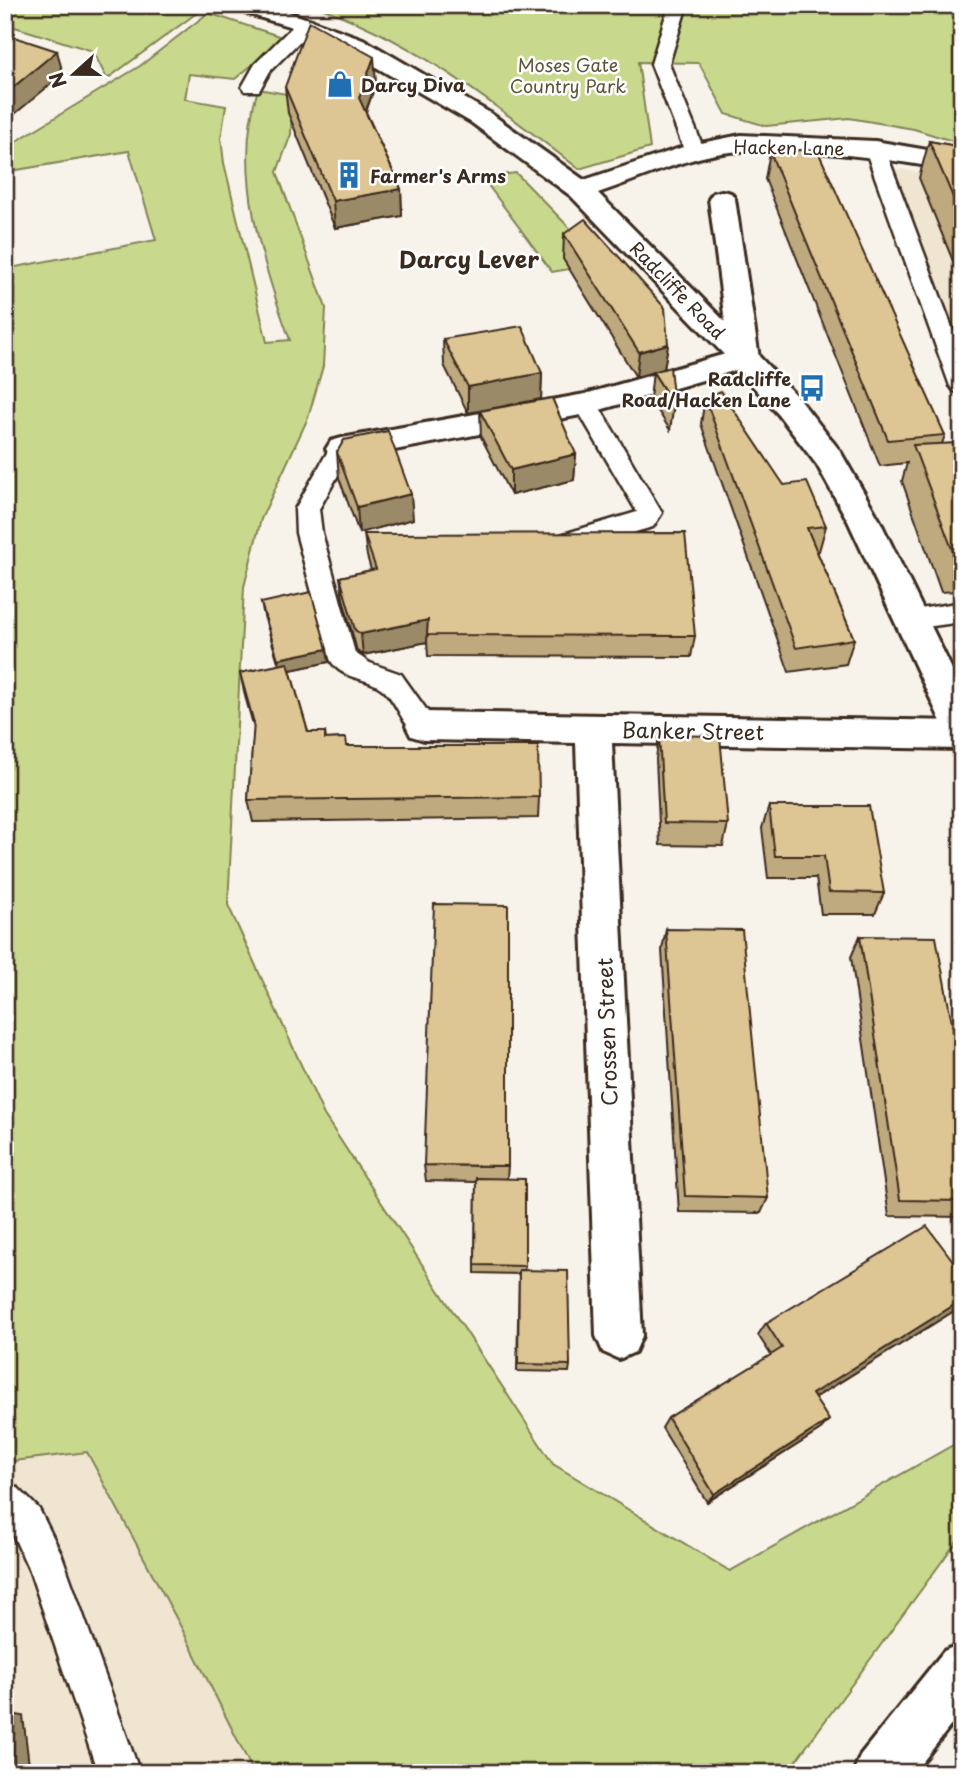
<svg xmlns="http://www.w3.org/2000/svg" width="967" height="1778" font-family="'Playpen Sans',sans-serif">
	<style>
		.built { fill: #f0e5d0 }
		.green { fill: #c8d98d; stroke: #828256; stroke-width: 2 }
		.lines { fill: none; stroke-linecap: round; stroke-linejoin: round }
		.lane-casing { stroke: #3b2a1e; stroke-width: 5 }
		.street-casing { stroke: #3b2a1e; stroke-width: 6 }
		.secondary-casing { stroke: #3b2a1e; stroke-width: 6 }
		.lane { fill: #fff; fill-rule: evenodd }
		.street { fill: #fff; fill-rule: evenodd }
		.secondary { fill: #fff; fill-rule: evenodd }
		.wall { fill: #bfa97f; stroke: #3b2a1e; stroke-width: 2 }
		.shaded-wall { fill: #9b8a68; stroke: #3b2a1e; stroke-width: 2 }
		.building { fill: #dec594; stroke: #3b2a1e; stroke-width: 2 }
		.labels { text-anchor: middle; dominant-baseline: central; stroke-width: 5; stroke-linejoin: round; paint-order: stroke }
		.far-park-label { font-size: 18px; fill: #5e563a; stroke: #fff }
		.far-poi-label { font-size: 18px; font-weight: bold; fill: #3b2a1e; stroke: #fff; text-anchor: start }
		.far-street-label { font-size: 18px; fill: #3b2a1e; stroke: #fff }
		.street-label { font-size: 21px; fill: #3b2a1e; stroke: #fff }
		.far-district-label { font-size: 23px; font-weight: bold; fill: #3b2a1e; stroke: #fff }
	</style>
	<rect width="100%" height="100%" fill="#f8f3ea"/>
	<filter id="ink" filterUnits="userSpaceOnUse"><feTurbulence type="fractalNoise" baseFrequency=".0143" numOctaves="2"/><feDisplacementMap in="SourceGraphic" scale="14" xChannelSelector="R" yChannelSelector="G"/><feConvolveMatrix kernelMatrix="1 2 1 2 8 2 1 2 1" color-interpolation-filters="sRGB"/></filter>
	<g filter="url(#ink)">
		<g class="built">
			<path d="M892,168l70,11v179z"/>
			<path d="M87,1452l94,175 73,146h-249v-311z"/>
		</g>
		<g class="green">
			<path d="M5,5h187l10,4 -95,70 -14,-28 -88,-27z"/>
			<path d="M312,5h650v139l-48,-15 -65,-11 -83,8 -40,-12 -27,-51 -61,-1 12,86 -71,21c-84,-64 -166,-131 -267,-164z"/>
			<path d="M208,13l77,25 -50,41 -46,-5 -4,25 41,7 -5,32 3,25 43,179 23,-2c-28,-77 -58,-170 -32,-251l34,6 -1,39 -14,38 49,136 -3,58 -15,52 -47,101 -17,68 -16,318 96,210 229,349 177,107 232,-131v94l-175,239h-533l-73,-146 -94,-175 -82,10v-1193l151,-29 -27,-89 -124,21v-24l135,-82z"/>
			<path d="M516,173l88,90 -52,9 -70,-95z"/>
		</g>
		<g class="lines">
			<defs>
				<g id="lane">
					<path d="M669,5h18l-18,59 36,88 -10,6 -10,-6 -34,-88z"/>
					<path d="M306,18l7,2 2,4 -2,4 -43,43 -11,20h-14l-3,-4 13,-23 44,-44z"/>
					<path d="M875,143l10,6 77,205v40l-8,-3 -4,-5 -85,-237z"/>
					<path d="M586,396l8,2 68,115 -9,14 -87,24 -9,-3 -4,-6 4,-6 80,-24 -63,-108 4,-6z"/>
					<path d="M340,442l8,2 4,6 -33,59 3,24 33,120 15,10 31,11 37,52 -4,8c-30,10 -33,-32 -53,-46 -17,-12 -40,-8 -51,-29l-34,-126 -1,-24 37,-65z"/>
					<path d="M962,602v20l-51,7 -9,-3 -4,-7 4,-7z"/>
					<path d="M5,1482l13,6 21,21 22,44 79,220h-42l-68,-201 -17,-37 -8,-7z"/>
				</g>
				<g id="street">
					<path d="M722,191l9,2 4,6 24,159 -5,7 -168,49 -244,46 -11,-3 -5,-8 5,-8 11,-3 243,-44 144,-41 -20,-154 4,-6z"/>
					<path d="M424,712l538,9v28l-350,-6 30,593 -7,16 -16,7 -16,-7 -7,-16 -20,-593 -152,-3 -13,-4 -5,-10 5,-10z"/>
				</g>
				<g id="secondary">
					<path d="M231,5h38l94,34 127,74 94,67 102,-34 55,-11 134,6 87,15v16c-72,-13 -146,-24 -220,-21 -48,2 -99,27 -144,42l156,158 46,49 40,51 40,70 82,169v52l-13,-4 -5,-10 -96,-207 -31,-56 -39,-51 -44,-49 -163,-169 -99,-73 -127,-74 -53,-22 -57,-17z"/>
					<path d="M962,1643v68l-48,62h-61l8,-19 83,-103z"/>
				</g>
			</defs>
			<use href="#lane" class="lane-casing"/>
			<use href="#street" class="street-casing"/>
			<use href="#secondary" class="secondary-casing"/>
			<use href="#lane" class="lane"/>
			<use href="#street" class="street"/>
			<use href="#secondary" class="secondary"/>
		</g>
		<g class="wall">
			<path d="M376,83l-10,29 35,77 1,27 -67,12 -47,-115 -3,-26z"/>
			<path d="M929,141l33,6v114h-9l-34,-83z"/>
			<path d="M770,152l175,283 -3,9 20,-1v158l-3,-1 -3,-9 -15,1 -39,-111 5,-18 -27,3 -115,-287z"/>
			<path d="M564,234l104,110 -4,25 -28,8 -73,-118z"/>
			<path d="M443,339l99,34 -1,26 -73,14 -24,-48z"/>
			<path d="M653,372l21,33 -4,25 -20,-32z"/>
			<path d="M705,398l79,87 42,41 -7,25 -2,1 37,87 -8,25 -57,8 -88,-248z"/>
			<path d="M480,411l96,43 -2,26 -63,15 -30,-58z"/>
			<path d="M337,452l76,67 -54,14 -20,-55z"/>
			<path d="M364,534l331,102 -4,21 -263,-1 -1,-14 -64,13 -6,-4 -14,-52 -3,-22 31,-7 -4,-14z"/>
			<path d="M261,603l68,59 -39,8 18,62h17l1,7 20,-1 1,8 192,51 -1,21 -285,4 -5,-22 6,-72 -9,-32 -5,-23 39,-8 -15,-49z"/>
			<path d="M659,735l69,89 -5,22 -63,-1 -4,-86z"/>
			<path d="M769,806l115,87 -9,21h-54l-5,-36h-48l-6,-50z"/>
			<path d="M666,929l102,269 -7,15 -82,-1 -17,-262z"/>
			<path d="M860,936l102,141v140l-73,-1 -38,-259z"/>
			<path d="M424,1165l84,1 -1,12 18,88 -1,4 46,95 -1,7 -52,-1 2,-97 -44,-1 1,-91 -50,-1z"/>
			<path d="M962,1306l-147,92 4,33 -112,71 -45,-74 6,-10 103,-63 -13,-20 8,-12z"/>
		</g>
		<g class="shaded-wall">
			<path d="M57,51l6,23 -58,48v-28z"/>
			<path d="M374,57l2,26 -15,41 -2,-26z"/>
			<path d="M401,189l1,27 -67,12 -2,-27z"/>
			<path d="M668,344l-4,25 -28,8 3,-25z"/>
			<path d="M542,373l-1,26 -73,14v-26z"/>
			<path d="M576,454l-2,26 -63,15v-25z"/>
			<path d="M411,494l2,25 -54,14 -2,-26z"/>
			<path d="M428,620l-1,22 -64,13 -2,-21z"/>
			<path d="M327,649l2,13 -48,10 -3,-13z"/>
			<path d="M962,1300v6l-159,99 9,-11z"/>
			<path d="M829,1420l-10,11 -112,71 7,-8z"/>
			<path d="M5,1713l18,3 7,57h-25z"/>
		</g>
		<g class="building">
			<path d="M309,21l65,36 -15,41 42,91 -68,12 -48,-114z"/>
			<path d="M5,34l52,17 -52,43z"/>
			<path d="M929,141l33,6v71z"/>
			<path d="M817,149l128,286 -57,5 -118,-288z"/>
			<path d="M585,219l80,89 3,36 -29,8 -75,-118z"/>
			<path d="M522,326l20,47 -74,14 -25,-48z"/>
			<path d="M670,367l4,38 -21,-33z"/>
			<path d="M721,391l63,94 23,-3 19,44 -19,2 47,111 -58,9 -91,-250z"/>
			<path d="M552,398l24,56 -65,16 -31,-59z"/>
			<path d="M388,431l23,63 -54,13 -20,-55 7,-12z"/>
			<path d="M962,443v113l-7,1 -42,-112z"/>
			<path d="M685,533l10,103 -268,-1 1,-15 -67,14 -6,-4 -15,-53 36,-8 -12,-35z"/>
			<path d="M311,592l16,57 -49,10 -17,-56z"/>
			<path d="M288,663l20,69h17v7l21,-1v8h192l1,51 -291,3 6,-77 -14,-50z"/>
			<path d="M659,735l61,1 8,88 -64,-1z"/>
			<path d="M769,806h100l15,87 -55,-1 -5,-36h-49z"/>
			<path d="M434,904l74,1v261l-84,-1z"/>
			<path d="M666,929l76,1 26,268 -83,-2z"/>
			<path d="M860,936l76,1 26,140v124l-62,-1z"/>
			<path d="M476,1178l49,1v87l-50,-1z"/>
			<path d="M927,1226l35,47v27l-150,94 17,26 -115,74 -46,-76 114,-70 -16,-25z"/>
			<path d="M519,1270l49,1 2,94 -52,-1z"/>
		</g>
	</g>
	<defs>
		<symbol id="shop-bare" viewBox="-9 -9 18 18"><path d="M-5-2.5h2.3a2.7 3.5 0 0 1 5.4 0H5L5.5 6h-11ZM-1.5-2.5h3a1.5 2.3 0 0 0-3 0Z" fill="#1f6fb2" stroke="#fff" stroke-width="2.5" paint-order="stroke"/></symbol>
		<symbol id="building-bare" viewBox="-9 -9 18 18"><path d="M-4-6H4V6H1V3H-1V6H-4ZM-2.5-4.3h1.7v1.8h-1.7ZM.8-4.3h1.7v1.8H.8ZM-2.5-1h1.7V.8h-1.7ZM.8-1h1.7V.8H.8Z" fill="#1f6fb2" stroke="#fff" stroke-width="2.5" paint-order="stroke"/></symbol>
		<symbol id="bus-bare" viewBox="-9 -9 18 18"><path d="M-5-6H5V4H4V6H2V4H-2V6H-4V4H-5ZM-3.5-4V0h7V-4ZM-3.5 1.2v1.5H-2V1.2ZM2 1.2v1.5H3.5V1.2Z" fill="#1f6fb2" stroke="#fff" stroke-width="2.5" paint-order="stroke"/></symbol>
	</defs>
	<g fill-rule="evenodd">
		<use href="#shop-bare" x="321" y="65" width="38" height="38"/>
		<use href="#building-bare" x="330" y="156" width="38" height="38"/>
		<use href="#bus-bare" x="793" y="369" width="38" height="38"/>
	</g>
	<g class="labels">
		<g class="far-park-label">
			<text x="568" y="64">Moses Gate<tspan x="568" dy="21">Country Park</tspan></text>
		</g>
		<g class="far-poi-label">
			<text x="361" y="84">Darcy Diva</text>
			<text x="370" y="175">Farmer's Arms</text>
			<text x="791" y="378" text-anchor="end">Radcliffe<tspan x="791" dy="21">Road/Hacken Lane</tspan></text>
		</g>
		<g class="far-street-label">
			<text transform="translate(789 147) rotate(1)">Hacken Lane</text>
			<text transform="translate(678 290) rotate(46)">Radcliffe Road</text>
		</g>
		<g class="street-label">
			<text transform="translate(693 730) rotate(1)">Banker Street</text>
			<text transform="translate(606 1032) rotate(-92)">Crossen Street</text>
		</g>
		<g class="far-district-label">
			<text x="469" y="258">Darcy Lever</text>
		</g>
	</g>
	<rect width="967" height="1778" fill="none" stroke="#fff" stroke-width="28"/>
	<rect x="14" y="14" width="939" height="1750" fill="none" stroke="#3b2a1e" stroke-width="2.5" filter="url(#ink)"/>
	<g transform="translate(74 74) rotate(249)" stroke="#ffffff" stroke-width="5" paint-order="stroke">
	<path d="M0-5L12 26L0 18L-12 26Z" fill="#3b2a1e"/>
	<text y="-10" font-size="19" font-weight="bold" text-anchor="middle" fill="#3b2a1e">N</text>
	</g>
</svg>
